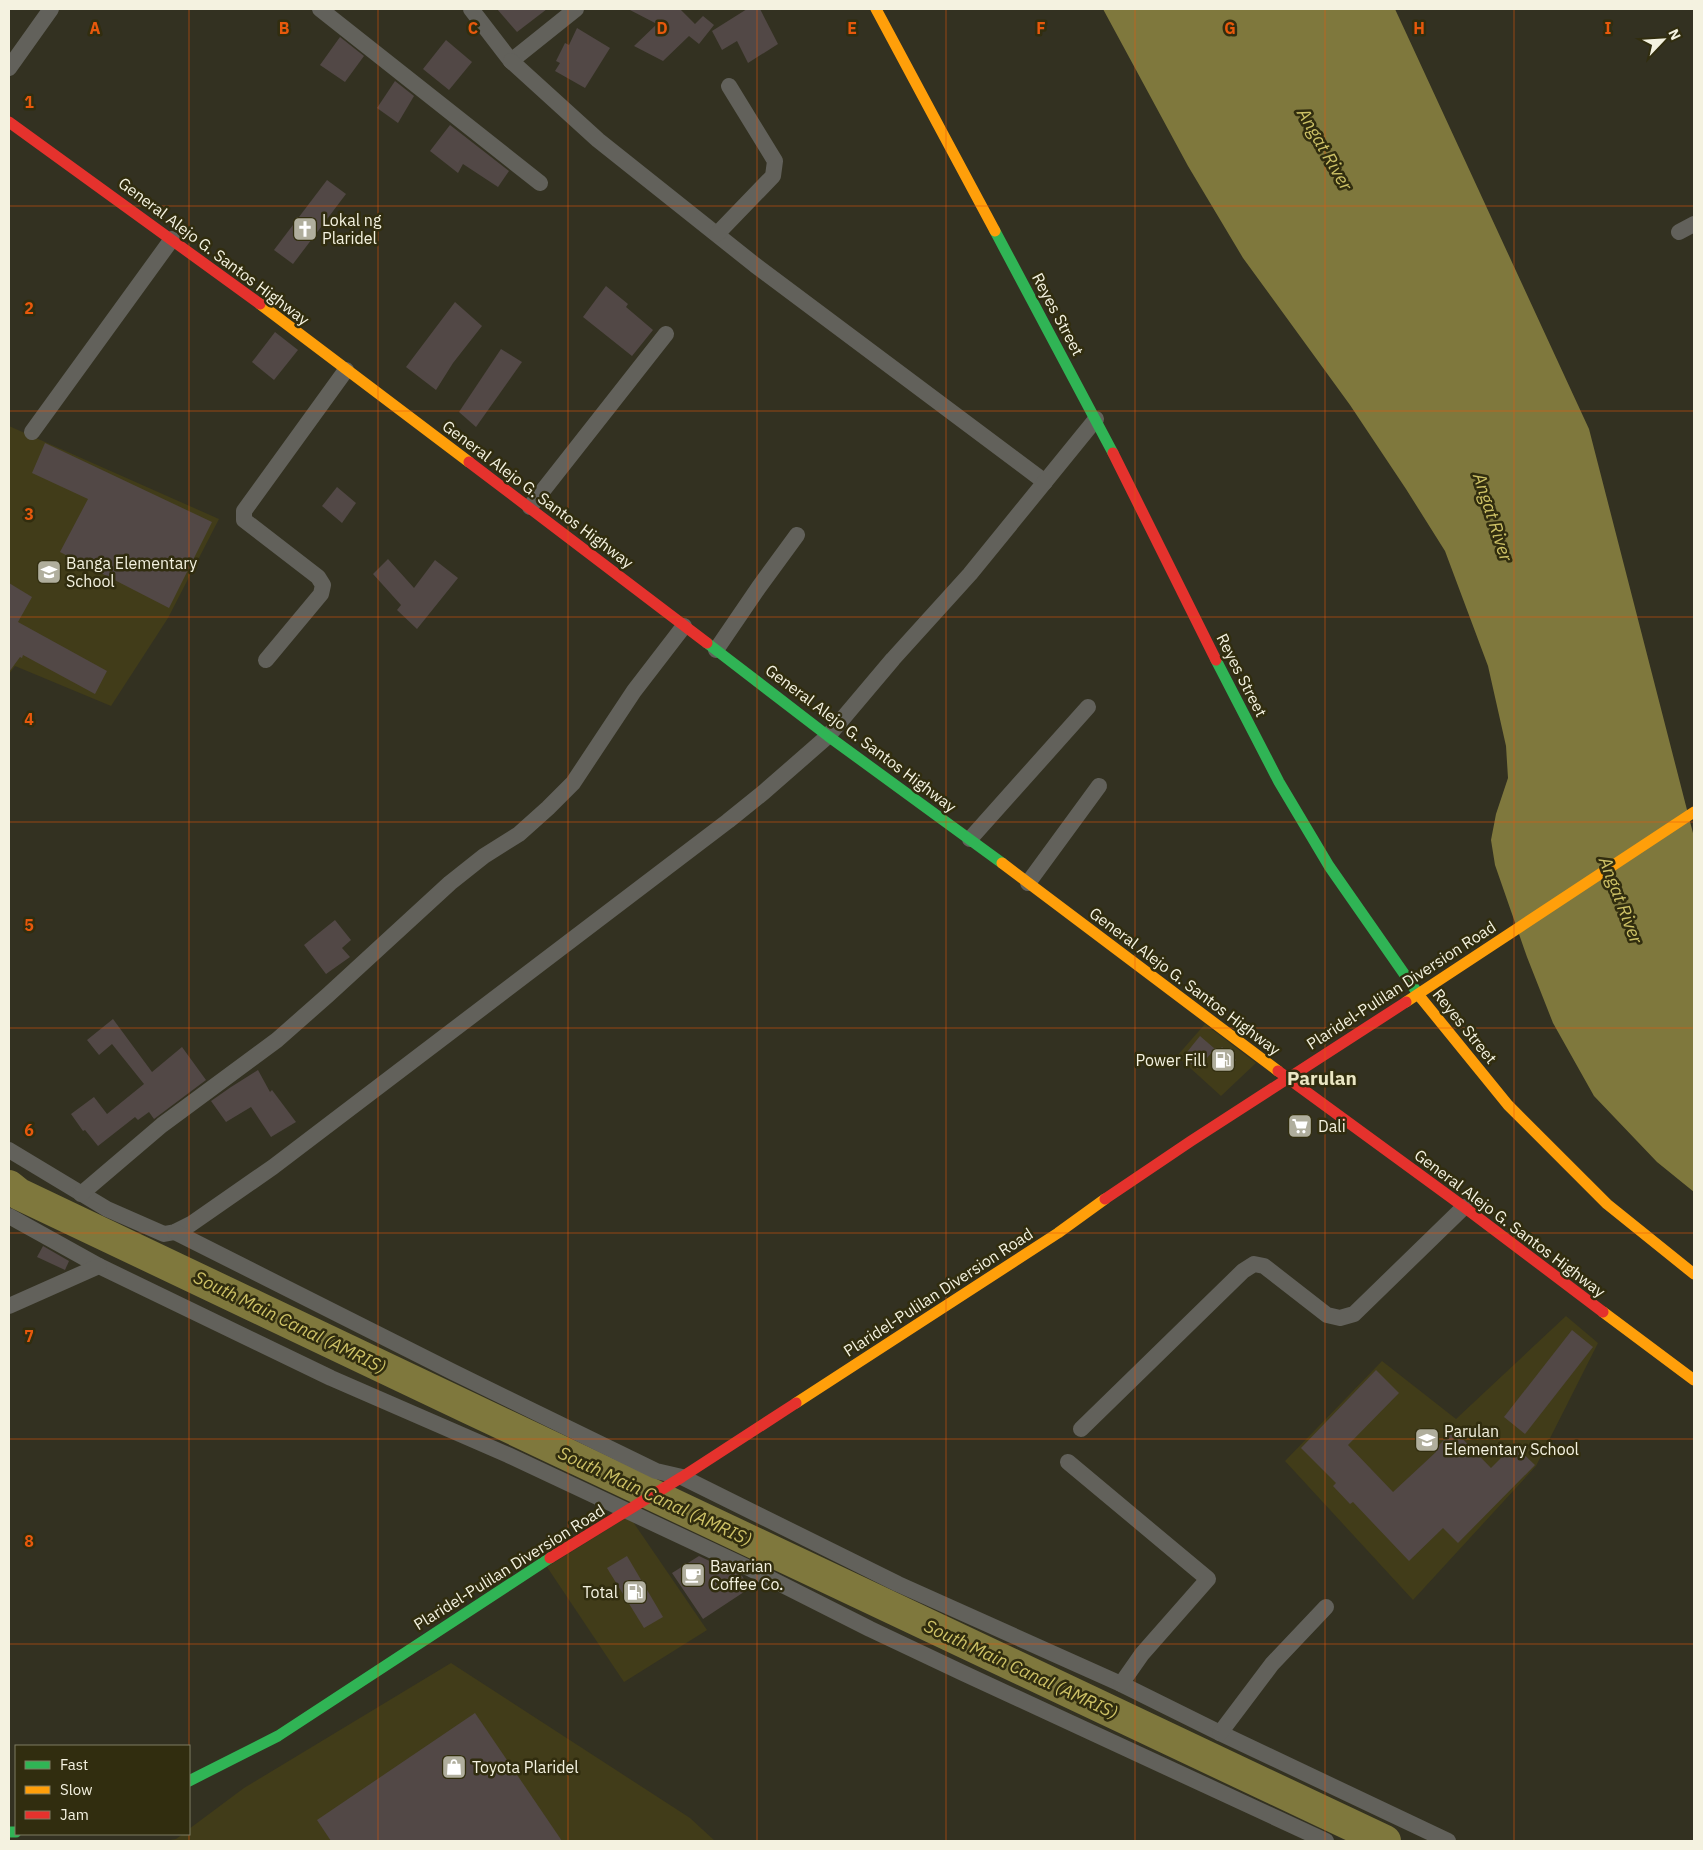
<svg xmlns="http://www.w3.org/2000/svg" width="1703" height="1850" font-family="'IBM Plex Sans',sans-serif">
	<style>
		.built { fill: #413c19 }
		.water { fill: #7f783d }
		.lines { fill: none; stroke-linecap: round; stroke-linejoin: round }
		.river { stroke: #7f783d; stroke-width: 32 }
		.building { fill: #524846 }
		.street { stroke: #62615b; stroke-width: 16 }
		.fast { stroke: #30b455; stroke-width: 11 }
		.slow { stroke: #ff9f0a; stroke-width: 11 }
		.jam { stroke: #e5322d; stroke-width: 11 }
		.grid { fill: none; stroke: #e8590c; stroke-width: 1; stroke-opacity: 0.55 }
		.labels { text-anchor: middle; dominant-baseline: central; stroke-width: 5; stroke-linejoin: round; paint-order: stroke }
		.poi-label { font-size: 16px; fill: #f4f2e0; stroke: #312d0f; text-anchor: start }
		.street-label { font-size: 16px; fill: #f4f2e0; stroke: #312d0f }
		.water-label { font-size: 18px; font-style: italic; fill: #cec266; stroke: #312d0f }
		.quarter-label { font-size: 19px; font-weight: bold; fill: #eae6c3; stroke: #312d0f }
		.grid-label { font-size: 16px; text-anchor: middle; font-weight: bold; fill: #e8590c; stroke: #312d0f; stroke-width: 5; stroke-linejoin: round; paint-order: stroke }
	</style>
	<rect width="100%" height="100%" fill="#333121"/>
	<g class="built">
		<path d="M9,426l210,93 -51,99 -57,88 -96,-40 -6,8z"/>
		<path d="M1205,1024l51,39 -35,33 -44,-40z"/>
		<path d="M1566,1316l32,27 -62,123 -123,134 -128,-139 97,-100 74,58z"/>
		<path d="M629,1516l78,114 -83,52 -77,-115z"/>
		<path d="M451,1663l239,155 25,23h-550l11,-2 7,-5h6v-5l55,-41z"/>
	</g>
	<path class="water" d="M1103,9h292l194,420 105,408v355l-37,-30 -63,-66 -41,-73 -26,-66 -32,-92 -4,-25 5,-26 12,-36 -2,-32 -18,-80 -43,-115 -39,-62 -56,-84 -107,-147 -55,-92z"/>
	<g class="lines">
		<path class="river" d="M9,1186l10,8 450,214 916,433"/>
	</g>
	<g class="building">
		<path d="M497,9h50l-30,23z"/>
		<path d="M628,9h52l15,15 8,-8 11,9 -15,19 -10,-8 -26,25 -29,-15 23,-22z"/>
		<path d="M747,9h13l18,35 -30,19 -11,-22 -15,9 -10,-19z"/>
		<path d="M577,28l33,20 -25,40 -30,-17 5,-8 -4,-2 9,-18 4,2z"/>
		<path d="M340,37l24,19 -19,26 -25,-17z"/>
		<path d="M446,40l26,22 -23,28 -26,-21z"/>
		<path d="M395,81l19,15 -16,27 -21,-15z"/>
		<path d="M450,125l59,46 -11,16 -35,-23 -5,9 -28,-22z"/>
		<path d="M327,180l19,14 -53,70 -19,-14z"/>
		<path d="M606,286l22,18 -2,3 27,23 -21,26 -49,-39z"/>
		<path d="M455,302l27,24 -29,37 -17,27 -30,-23z"/>
		<path d="M275,332l23,18 -24,30 -22,-18z"/>
		<path d="M501,349l21,13 -46,65 -17,-15z"/>
		<path d="M45,443l167,79 -43,86 -109,-56 28,-53 -56,-26z"/>
		<path d="M337,487l19,16 -14,20 -20,-17z"/>
		<path d="M388,559l26,29 21,-28 23,18 -41,51 -20,-19 4,-5 -28,-31z"/>
		<path d="M9,583l23,14 -14,25 89,49 -12,23 -72,-39 -1,3 -2,-1 -11,15z"/>
		<path d="M335,920l16,20 -9,8 8,9 -24,17 -22,-29z"/>
		<path d="M113,1019l39,53 30,-25 24,33 -52,39 -5,-7 -11,8 -3,-3 -37,29 -13,-16 -2,1 -12,-17 23,-17 13,17 37,-30 -32,-40 -13,11 -12,-15z"/>
		<path d="M1200,1036l15,13 -18,20 -14,-12z"/>
		<path d="M1222,1047l14,13 -11,12 -14,-13z"/>
		<path d="M258,1070l12,22 2,-2 24,32 -25,15 -20,-30 -25,15 -15,-21 20,-14z"/>
		<path d="M43,1246l26,15 -4,9 -28,-13z"/>
		<path d="M1572,1330l21,17 -68,87 -21,-17z"/>
		<path d="M1376,1370l23,23 -51,52 45,47 43,-40 -2,-2 20,-20 37,38 23,-23 21,20 -77,78 -15,-15 -34,33 -56,-59 -3,2 -17,-18 3,-3 -35,-35z"/>
		<path d="M627,1556l36,61 -19,11 -37,-60z"/>
		<path d="M699,1556l17,8 4,7 5,-3 17,8 8,12 -47,31 -31,-46z"/>
		<path d="M475,1713l87,128h-231l-14,-21z"/>
	</g>
	<g class="lines">
		<g class="street">
			<path d="M320,9l220,174"/>
			<path d="M471,9l40,52 65,-52"/>
			<path d="M511,61l87,79 157,125 290,217"/>
			<path d="M9,68l42,-59"/>
			<path d="M1679,232l15,-8"/>
			<path d="M717,234l56,-58 2,-15 -46,-75"/>
			<path d="M32,432l140,-193"/>
			<path d="M530,507l136,-173"/>
			<path d="M716,650l43,-63 38,-52"/>
			<path d="M266,660l55,-66 2,-9 -5,-8 -74,-57v-9l102,-141"/>
			<path d="M970,839l118,-132"/>
			<path d="M1028,883l71,-97"/>
			<path d="M9,1150l98,59 57,25 11,-2 16,-8 82,-57 455,-346 36,-29 64,-56 65,-77 77,-85 126,-155"/>
			<path d="M81,1194l81,-69 115,-85 51,-45 122,-112 34,-27 35,-22 29,-26 25,-25 61,-92 50,-65"/>
			<path d="M9,1216l90,50 232,112 177,77 243,114 119,60 93,44 363,168"/>
			<path d="M175,1232l278,140 203,99 26,6 216,107 223,100 99,49 228,108"/>
			<path d="M9,1306l90,-40"/>
			<path d="M1081,1429l162,-158 11,-7 10,2 63,49 13,3 14,-4 110,-107"/>
			<path d="M1068,1462l140,117 -66,75 -21,30"/>
			<path d="M1220,1733l52,-69 54,-57"/>
		</g>
		<g class="fast">
			<path d="M995,231l118,222"/>
			<path d="M707,643l121,93 174,127"/>
			<path d="M1216,660l63,122 50,84 92,132"/>
			<path d="M189,1781l89,-45 272,-178"/>
			<path d="M9,1832h7"/>
		</g>
		<g class="slow">
			<path d="M876,9l119,222"/>
			<path d="M260,304l209,158"/>
			<path d="M1002,863l276,208"/>
			<path d="M1421,998l87,107 99,99 87,70"/>
			<path d="M1406,1002l288,-190"/>
			<path d="M1603,1312l91,68"/>
			<path d="M796,1403l262,-170 47,-34"/>
		</g>
		<g class="jam">
			<path d="M9,122l251,182"/>
			<path d="M1113,453l103,207"/>
			<path d="M469,462l238,181"/>
			<path d="M1278,1071l186,136 139,105"/>
			<path d="M1105,1199l86,-58 215,-139"/>
			<path d="M550,1558l132,-81 114,-74"/>
		</g>
	</g>
	<path class="grid" d="M189,9v1832M378,9v1832M568,9v1832M757,9v1832M946,9v1832M1135,9v1832M1325,9v1832M1514,9v1832M9,206h1685M9,411h1685M9,617h1685M9,822h1685M9,1028h1685M9,1233h1685M9,1439h1685M9,1644h1685"/>
	<defs>
		<symbol id="church-square" viewBox="-11 -11 22 22"><rect x="-9" y="-9" width="18" height="18" rx="4" fill="#b0ae9d" stroke="#312d0f"/><path d="M-1.2-6h2.4v3.5h3.3v2.4h-3.3V6h-2.4V-.1h-3.3v-2.4h3.3Z" fill="#fff"/></symbol>
		<symbol id="school-square" viewBox="-11 -11 22 22"><rect x="-9" y="-9" width="18" height="18" rx="4" fill="#b0ae9d" stroke="#312d0f"/><path d="M0-5L7-2L0 1L-7-2ZM-4 1L0 2.5L4 1V4Q0 6-4 4Z" fill="#fff"/></symbol>
		<symbol id="fuel-square" viewBox="-11 -11 22 22"><rect x="-9" y="-9" width="18" height="18" rx="4" fill="#b0ae9d" stroke="#312d0f"/><path d="M-5.5-6h7V0h2V4h1.3V-2.5L3-4.5l.8-.8L6-3V5H2.5V1h-1V6h-7ZM-4.2-4.7v3.2H.2V-4.7Z" fill="#fff"/></symbol>
		<symbol id="supermarket-square" viewBox="-11 -11 22 22"><rect x="-9" y="-9" width="18" height="18" rx="4" fill="#b0ae9d" stroke="#312d0f"/><path d="M-6-5.5h2.5l.6 2H6L4.5 2H-2.5L-4.4-4H-6ZM-1.5 3.2a1.3 1.3 0 1 0 .1 0ZM3 3.2a1.3 1.3 0 1 0 .1 0Z" fill="#fff"/></symbol>
		<symbol id="cafe-square" viewBox="-11 -11 22 22"><rect x="-9" y="-9" width="18" height="18" rx="4" fill="#b0ae9d" stroke="#312d0f"/><path d="M-5.5-4.5H6V0H3Q3 3.5 0 3.5H-2.5Q-5.5 3.5-5.5 0ZM3-3.2v2h1.7v-2ZM-6 4.5H4V6H-6Z" fill="#fff"/></symbol>
		<symbol id="shop-square" viewBox="-11 -11 22 22"><rect x="-9" y="-9" width="18" height="18" rx="4" fill="#b0ae9d" stroke="#312d0f"/><path d="M-5-2.5h2.3a2.7 3.5 0 0 1 5.4 0H5L5.5 6h-11ZM-1.5-2.5h3a1.5 2.3 0 0 0-3 0Z" fill="#fff"/></symbol>
	</defs>
	<g fill-rule="evenodd">
		<use href="#church-square" x="291" y="215" width="28" height="28"/>
		<use href="#school-square" x="35" y="558" width="28" height="28"/>
		<use href="#fuel-square" x="1209" y="1046" width="28" height="28"/>
		<use href="#supermarket-square" x="1286" y="1112" width="28" height="28"/>
		<use href="#school-square" x="1413" y="1426" width="28" height="28"/>
		<use href="#cafe-square" x="679" y="1561" width="28" height="28"/>
		<use href="#fuel-square" x="621" y="1578" width="28" height="28"/>
		<use href="#shop-square" x="440" y="1753" width="28" height="28"/>
	</g>
	<g class="labels">
		<g class="poi-label">
			<text x="322" y="220">Lokal ng<tspan x="322" dy="18">Plaridel</tspan></text>
			<text x="66" y="563">Banga Elementary<tspan x="66" dy="18">School</tspan></text>
			<text x="1206" y="1060" text-anchor="end">Power Fill</text>
			<text x="1318" y="1126">Dali</text>
			<text x="1444" y="1431">Parulan<tspan x="1444" dy="18">Elementary School</tspan></text>
			<text x="710" y="1566">Bavarian<tspan x="710" dy="18">Coffee Co.</tspan></text>
			<text x="618" y="1592" text-anchor="end">Total</text>
			<text x="472" y="1767">Toyota Plaridel</text>
		</g>
		<g class="street-label">
			<text transform="translate(214 251) rotate(37)">General Alejo G. Santos Highway</text>
			<text transform="translate(1058 314) rotate(62)">Reyes Street</text>
			<text transform="translate(538 494) rotate(37)">General Alejo G. Santos Highway</text>
			<text transform="translate(1242 675) rotate(63)">Reyes Street</text>
			<text transform="translate(861 738) rotate(37)">General Alejo G. Santos Highway</text>
			<text transform="translate(1185 981) rotate(37)">General Alejo G. Santos Highway</text>
			<text transform="translate(1401 985) rotate(-33)">Plaridel-Pulilan Diversion Road</text>
			<text transform="translate(1465 1026) rotate(51)">Reyes Street</text>
			<text transform="translate(1510 1223) rotate(37)">General Alejo G. Santos Highway</text>
			<text transform="translate(938 1292) rotate(-33)">Plaridel-Pulilan Diversion Road</text>
			<text transform="translate(509 1567) rotate(-32)">Plaridel-Pulilan Diversion Road</text>
		</g>
		<g class="water-label">
			<text transform="translate(1325 149) rotate(60)">Angat River</text>
			<text transform="translate(1493 517) rotate(72)">Angat River</text>
			<text transform="translate(1621 900) rotate(69)">Angat River</text>
			<text transform="translate(290 1322) rotate(26)">South Main Canal (AMRIS)</text>
			<text transform="translate(655 1496) rotate(25)">South Main Canal (AMRIS)</text>
			<text transform="translate(1021 1669) rotate(25)">South Main Canal (AMRIS)</text>
		</g>
		<g class="quarter-label">
			<text x="1322" y="1078">Parulan</text>
		</g>
	</g>
	<g class="grid-label">
		<text x="95" y="34">A</text>
		<text x="284" y="34">B</text>
		<text x="473" y="34">C</text>
		<text x="662" y="34">D</text>
		<text x="852" y="34">E</text>
		<text x="1041" y="34">F</text>
		<text x="1230" y="34">G</text>
		<text x="1419" y="34">H</text>
		<text x="1608" y="34">I</text>
		<text x="29" y="108">1</text>
		<text x="29" y="314">2</text>
		<text x="29" y="520">3</text>
		<text x="29" y="725">4</text>
		<text x="29" y="931">5</text>
		<text x="29" y="1136">6</text>
		<text x="29" y="1342">7</text>
		<text x="29" y="1547">8</text>
	</g>
	<rect width="1703" height="1850" fill="none" stroke="#f4f2e0" stroke-width="20"/>
	<rect x="15" y="1745" width="175" height="90" fill="#312d0f" stroke="#7f7c63"/>
	<rect x="25" y="1761" width="25" height="8" fill="#30b455" stroke="#7f7c63"/>
	<text x="60" y="1770" font-size="15" fill="#f4f2e0">Fast</text>
	<rect x="25" y="1786" width="25" height="8" fill="#ff9f0a" stroke="#7f7c63"/>
	<text x="60" y="1795" font-size="15" fill="#f4f2e0">Slow</text>
	<rect x="25" y="1811" width="25" height="8" fill="#e5322d" stroke="#7f7c63"/>
	<text x="60" y="1820" font-size="15" fill="#f4f2e0">Jam</text>
	<g transform="translate(1663 40) rotate(65)" stroke="#312d0f" stroke-width="4" paint-order="stroke">
	<path d="M0-4L9 19L0 12L-9 19Z" fill="#f4f2e0"/>
	<text y="-8" font-size="14" font-weight="bold" text-anchor="middle" fill="#f4f2e0">N</text>
	</g>
</svg>
